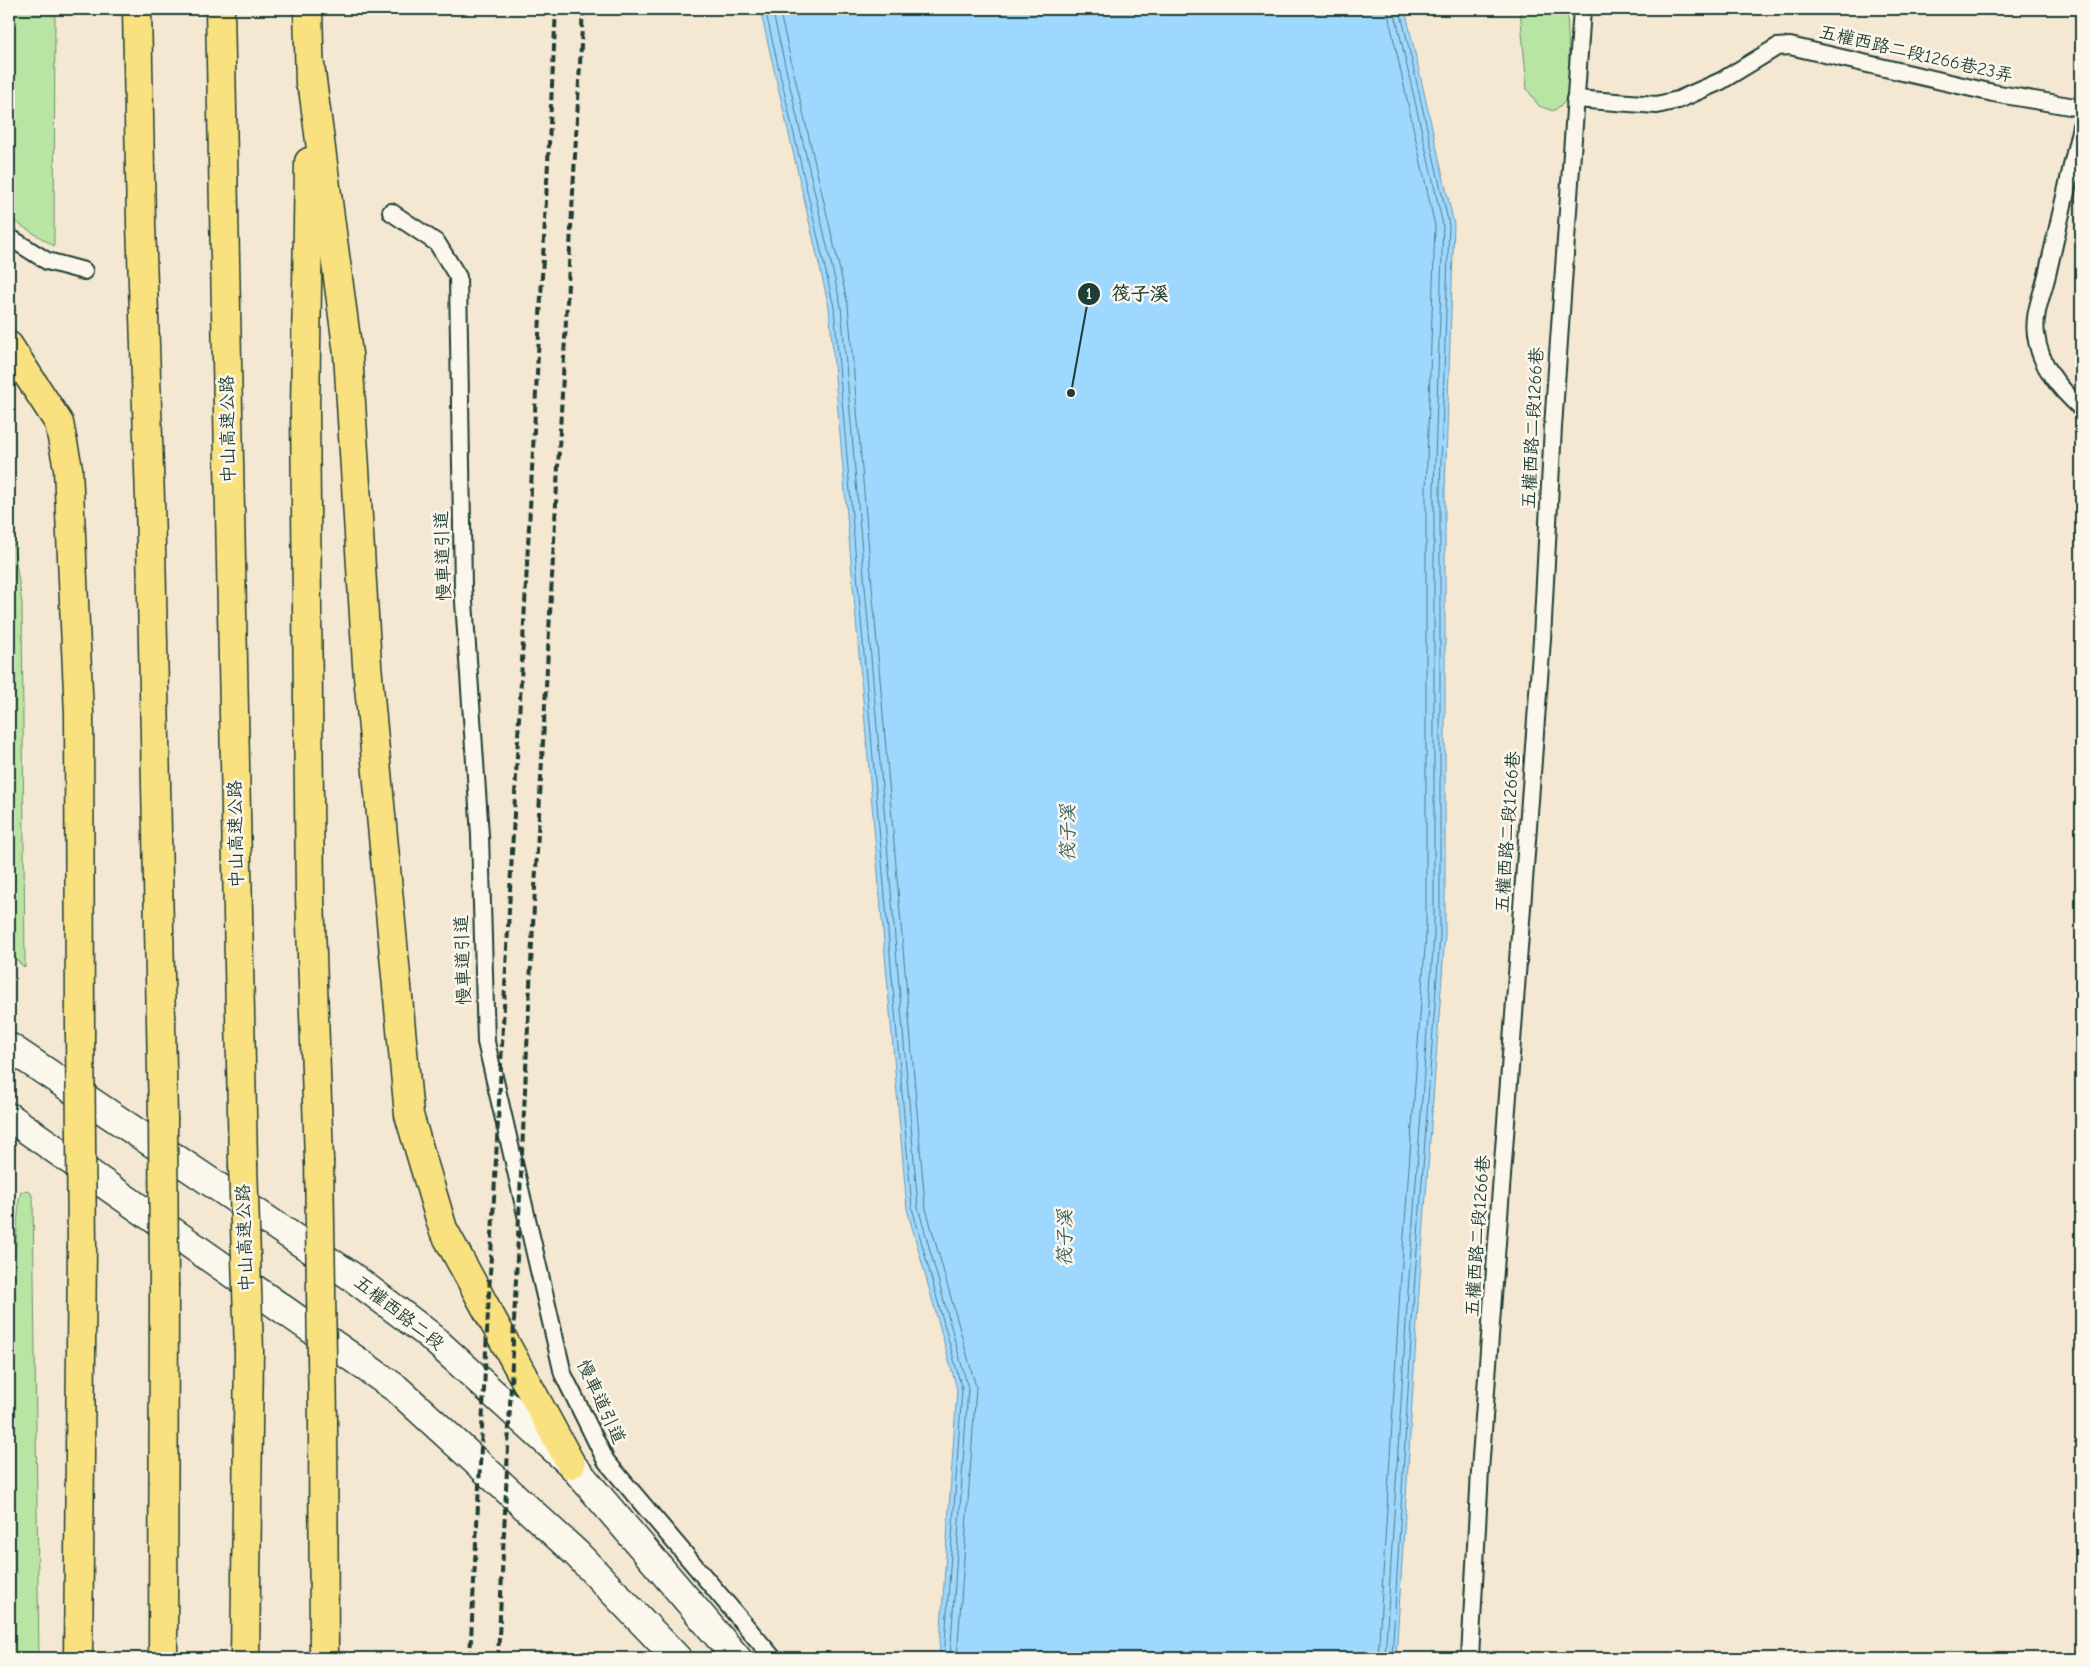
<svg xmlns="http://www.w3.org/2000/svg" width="2090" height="1667" font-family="'Comic Neue','LXGW WenKai TC',sans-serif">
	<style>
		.green { fill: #b8e5a3; stroke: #6c916c }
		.water { fill: #9fd8ff; stroke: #6c9aae }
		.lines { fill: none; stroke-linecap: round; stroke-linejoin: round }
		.shore { stroke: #527b85; stroke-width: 1 }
		.lane-casing { stroke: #1f3d34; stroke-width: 20 }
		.secondary-casing { stroke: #1f3d34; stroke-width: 31 }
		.highway-casing { stroke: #1f3d34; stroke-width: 31 }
		.lane { stroke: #fbf7ec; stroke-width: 16 }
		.secondary { stroke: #fbf7ec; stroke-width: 28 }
		.highway { stroke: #fae180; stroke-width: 28 }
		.rail { stroke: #1f3d34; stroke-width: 4; stroke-dasharray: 8 4; stroke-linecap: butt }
		.highway-bridge-casing { stroke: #1f3d34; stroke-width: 31; stroke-linecap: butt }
		.highway-bridge { stroke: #fae180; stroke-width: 28 }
		.labels { text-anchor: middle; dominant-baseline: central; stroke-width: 5; stroke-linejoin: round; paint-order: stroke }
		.street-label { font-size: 18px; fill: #1f3d34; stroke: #fbf7ec }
		.water-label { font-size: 19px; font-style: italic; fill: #395c5d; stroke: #fbf7ec }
		.leader { fill: none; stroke: #1f3d34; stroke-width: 2 }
		.callout-dot { fill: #1f3d34; stroke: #fbf7ec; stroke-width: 2 }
		.mark-label { font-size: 15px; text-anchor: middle; font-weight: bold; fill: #fff }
		.callout-label { font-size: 19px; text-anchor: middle; font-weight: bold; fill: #1f3d34; stroke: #fbf7ec; stroke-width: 5; stroke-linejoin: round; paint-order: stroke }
	</style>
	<rect width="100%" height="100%" fill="#f5e8d3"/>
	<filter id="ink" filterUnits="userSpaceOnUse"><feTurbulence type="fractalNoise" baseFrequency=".02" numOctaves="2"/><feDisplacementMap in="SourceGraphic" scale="10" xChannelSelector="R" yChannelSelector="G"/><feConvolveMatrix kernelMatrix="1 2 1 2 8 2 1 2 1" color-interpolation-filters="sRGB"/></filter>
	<g filter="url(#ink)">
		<g class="green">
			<path d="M9,9h46l-1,237 -45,-28z"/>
			<path d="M1520,9h47l3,77 -6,17 -11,8 -14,-5 -12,-17z"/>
			<path d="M9,514l13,89 3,365 -16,-15z"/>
			<path d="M27,1190l4,3 2,6 6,459h-30v-315l10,-143 2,-8z"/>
		</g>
		<path class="water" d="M760,9h645l49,215 -9,266v445l-26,356 -23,367h-457l18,-269 -50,-180 -78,-902z"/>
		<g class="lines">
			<g class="shore">
				<path d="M765,9l69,298 78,901 50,181 -18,269"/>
				<path d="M772,9l69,297 77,901 50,181 -18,270"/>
				<path d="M779,9l69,296 77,900 51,182 -19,271"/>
				<path d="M1378,1658l22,-368 26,-356v-444l9,-264 -48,-217"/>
				<path d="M1385,1658l23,-367 26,-356v-445l9,-265 -49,-216"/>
				<path d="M1392,1658l22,-367 26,-356v-445l9,-265 -49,-216"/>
			</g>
			<defs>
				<g id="lane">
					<path d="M1575,99l82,6 21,-5 43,-19 56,-34 13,-1 203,47 88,15"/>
					<path d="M2081,126c-11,50 -23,100 -34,149 -5,21 -14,39 -11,60 4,31 23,53 45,73"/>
					<path d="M391,212l46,31 21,34 5,310 17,248 6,207 77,332 43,87 167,197"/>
					<path d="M9,237l38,24 37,10"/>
					<path d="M1470,1658l10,-187 62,-832 11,-212 29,-418"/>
				</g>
				<g id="secondary">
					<path d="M9,1047l342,229 77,58 143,130 166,194"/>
					<path d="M9,1117l388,272 180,165 100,104"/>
				</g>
				<g id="highway">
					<path d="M137,9l4,214 9,277 13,618"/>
					<path d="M220,9l23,1155"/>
					<path d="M308,9l2,75"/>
					<path d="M310,65l38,289 19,311 42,450 34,114 128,235"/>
					<path d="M309,162l-4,248 5,486 9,264"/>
					<path d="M9,346l50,77 9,45 11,246 1,318"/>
					<path d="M323,1421l1,237"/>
					<path d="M78,1658l4,-410"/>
					<path d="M163,1658l1,-372"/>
					<path d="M245,1658l4,-307"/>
				</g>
			</defs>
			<use href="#lane" class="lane-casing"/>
			<use href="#secondary" class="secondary-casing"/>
			<use href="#highway" class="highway-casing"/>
			<use href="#lane" class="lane"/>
			<use href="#secondary" class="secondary"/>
			<use href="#highway" class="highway"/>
			<g class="rail">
				<path d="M470,1658l86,-1649"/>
				<path d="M498,1658l34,-715 51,-934"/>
			</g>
			<defs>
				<g id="highway-bridge">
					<path d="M80,1032l2,216"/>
					<path d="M163,1118l1,168"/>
					<path d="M319,1160l4,261"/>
					<path d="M243,1164l6,187"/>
				</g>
			</defs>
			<use href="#highway-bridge" class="highway-bridge-casing"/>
			<use href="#highway-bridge" class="highway-bridge"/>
		</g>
	</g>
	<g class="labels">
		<g class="street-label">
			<text transform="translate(1916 54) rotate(13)">五權西路二段1266巷23弄</text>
			<text transform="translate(1533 428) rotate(-87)">五權西路二段1266巷</text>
			<text transform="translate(228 429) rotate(-91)">中山高速公路</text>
			<text transform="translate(443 556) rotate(-92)">慢車道引道</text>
			<text transform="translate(1508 832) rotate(-86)">五權西路二段1266巷</text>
			<text transform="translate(236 834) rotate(-91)">中山高速公路</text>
			<text transform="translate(463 960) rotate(-92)">慢車道引道</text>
			<text transform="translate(1478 1236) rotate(-86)">五權西路二段1266巷</text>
			<text transform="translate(245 1238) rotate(-92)">中山高速公路</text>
			<text transform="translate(399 1313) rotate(38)">五權西路二段</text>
			<text transform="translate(601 1402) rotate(65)">慢車道引道</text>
		</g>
		<g class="water-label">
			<text transform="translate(1068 833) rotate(-90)">筏子溪</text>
			<text transform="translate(1065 1238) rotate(-90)">筏子溪</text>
		</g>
	</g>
	<path class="leader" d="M1071 393L1089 294"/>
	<g class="callout-dot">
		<circle cx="1071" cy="393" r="5"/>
		<circle cx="1089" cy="294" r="12"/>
	</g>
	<g class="mark-label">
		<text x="1089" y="299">1</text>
	</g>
	<g class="callout-label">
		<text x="1140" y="300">筏子溪</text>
	</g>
	<rect width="2090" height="1667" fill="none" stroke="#fbf7ec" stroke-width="30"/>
	<rect x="15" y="15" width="2060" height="1637" fill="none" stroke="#1f3d34" stroke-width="2" filter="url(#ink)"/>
</svg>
